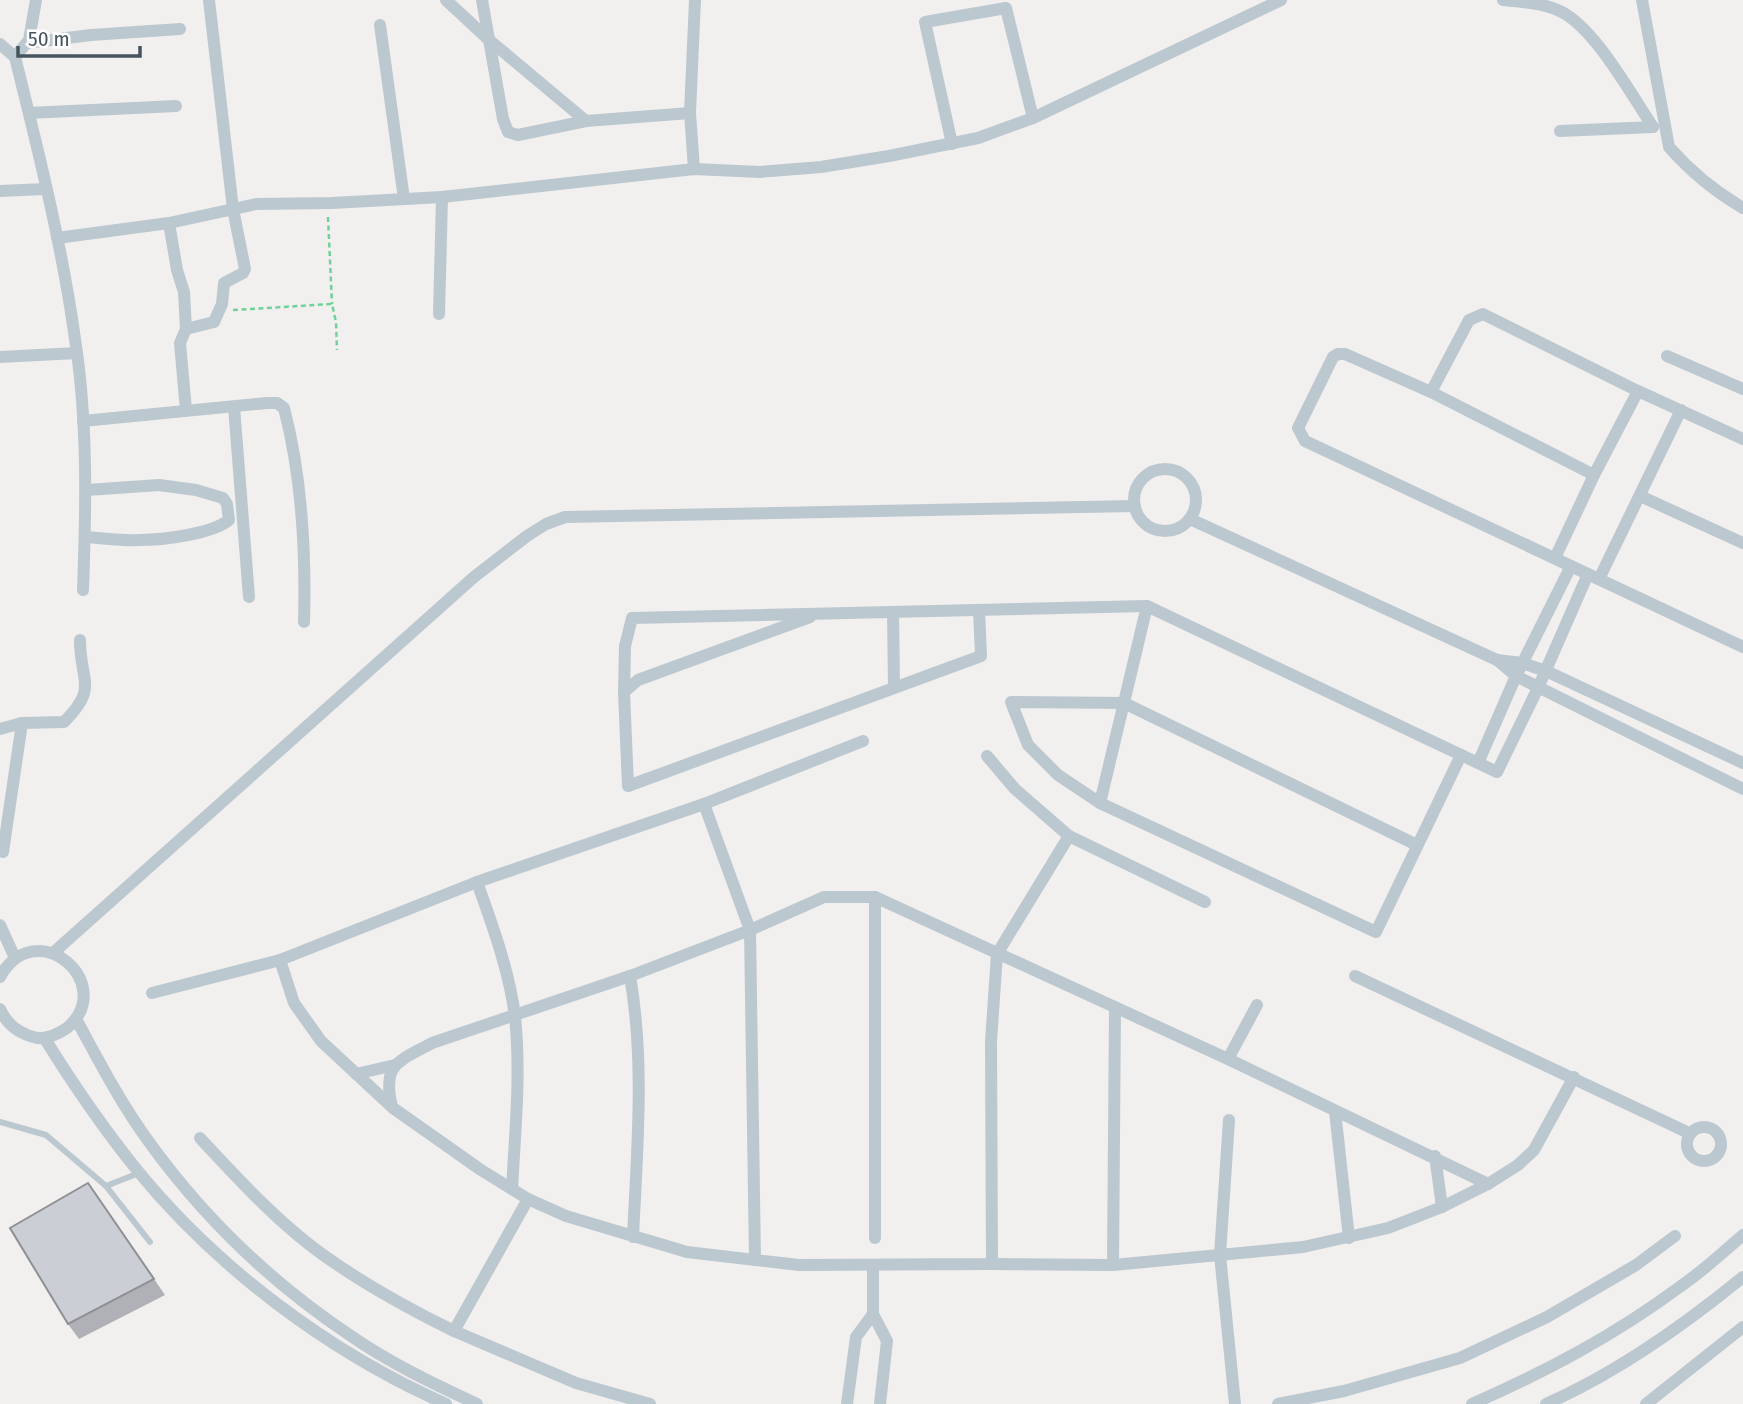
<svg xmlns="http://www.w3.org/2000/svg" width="1743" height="1404" font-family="'Fira Sans Condensed',sans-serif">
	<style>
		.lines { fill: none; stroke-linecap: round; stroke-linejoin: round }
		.path { stroke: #70d29a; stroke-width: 2.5; stroke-dasharray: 5 3.5; stroke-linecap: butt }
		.service { stroke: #bcc8cf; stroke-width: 6 }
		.minor { stroke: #bcc8cf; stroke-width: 12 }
		.wall { fill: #afb1b6 }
		.building { fill: #cbced4; stroke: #8e9094; stroke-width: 2 }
	</style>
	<rect width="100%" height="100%" fill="#f2efef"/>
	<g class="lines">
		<g class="path">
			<path d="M328,217l4,87"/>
			<path d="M233,310l99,-6 4,18 1,28"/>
		</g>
		<g class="service">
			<path d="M0,1122l46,13 60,51"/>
			<path d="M139,1173l-33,13 44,56"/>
		</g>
		<g class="minor">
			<path d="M36,0l-7,40 -14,17c23,93 47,188 60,282 13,84 11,168 8,251"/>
			<path d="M446,0l42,39 98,82"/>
			<path d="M482,0l21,119 5,13 10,3 68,-14 104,-8"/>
			<path d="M1503,0c20,2 46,3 64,15 32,21 64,79 86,112"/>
			<path d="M1642,0l27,147c22,25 45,44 74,61"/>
			<path d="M380,25l24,174"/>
			<path d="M27,43l64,-8 89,-6"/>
			<path d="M0,44l15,13"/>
			<path d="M29,113l147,-7"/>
			<path d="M1560,131l93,-4"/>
			<path d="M952,144l-27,-122 81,-14 27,110"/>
			<path d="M694,169l-4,-56 5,-113"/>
			<path d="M0,191l45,-2"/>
			<path d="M169,223l8,47 7,22 2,37"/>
			<path d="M57,238l112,-15 87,-19 76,-1 110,-6 252,-28 66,3 61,-5 68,-11 89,-18 55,-20 248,-118"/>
			<path d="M439,314l3,-117"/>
			<path d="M1667,356l76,33"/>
			<path d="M0,357l77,-4"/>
			<path d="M1638,391l105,48"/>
			<path d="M1431,392l38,-72 14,-6 155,77 -44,84 -39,83"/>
			<path d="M234,407l15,190"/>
			<path d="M186,410l-6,-67 6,-14 28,-7 8,-18 2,-21 19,-10 2,-4 -12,-60 -24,-209"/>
			<path d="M83,421l184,-18h10l7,5c18,69 22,143 20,214"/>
			<circle cx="1165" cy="500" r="31"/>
			<path d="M1594,475l-163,-83 -86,-38h-7l-5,3 -35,71 7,13 438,206"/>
			<path d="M1640,496l103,47"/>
			<path d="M1190,519l307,141 19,16 227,113"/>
			<path d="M85,537c18,1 37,4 55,3 22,0 72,-6 89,-20l-2,-16 -4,-6 -27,-8 -37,-5 -72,5"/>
			<path d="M1599,579l82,-169"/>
			<path d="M893,612l1,76"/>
			<path d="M810,617l-172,63 -14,12 4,94 353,-130 -2,-46"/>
			<path d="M1497,660l25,3 24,8 197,92"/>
			<path d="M624,692l1,-46 7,-28 515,-12 350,166 41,-84 50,-114"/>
			<path d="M0,729l22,-6"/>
			<path d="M987,756l28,33 54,47 136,66"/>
			<path d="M1478,763l38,-87 55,-110"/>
			<path d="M1100,803l47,-197"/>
			<path d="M704,804l46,126 74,-33h51l353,162 260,125 -46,23 -54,21 -85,19 -190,18 -121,-1"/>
			<path d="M1417,845l-293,-142 -113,-1 17,43 30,30 42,28 276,129 85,-177"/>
			<path d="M3,852l19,-129 42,-1c35,-35 16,-40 16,-82"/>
			<path d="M477,882c15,42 33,91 38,135 6,57 0,115 -3,172"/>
			<path d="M875,897v341"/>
			<path d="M0,925l15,33"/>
			<path d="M53,953l421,-376 53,-41 19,-12 19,-7 570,-11"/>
			<path d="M280,960l14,43 27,38 72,67 88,62 47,29 38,17 121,36 112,13 193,-1 -1,-223 6,-87 72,-118"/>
			<path d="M630,976c15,86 7,175 3,261"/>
			<path d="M1355,976l334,157"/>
			<path d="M0,977c36,-65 119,7 67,51 -9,6 -20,11 -30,10 -18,-4 -30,-13 -37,-29"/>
			<path d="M152,993l128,-33 197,-78 227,-78 159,-63"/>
			<path d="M76,1019c23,42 45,85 73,123 55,76 124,142 202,194 39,27 83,48 126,68"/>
			<path d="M45,1039c28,45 58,89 92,131 81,99 192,182 309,234"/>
			<path d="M1228,1059l29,-54"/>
			<path d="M356,1074l39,-9"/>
			<path d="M392,1107c-10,-43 5,-45 40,-64l198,-67 120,-46 5,330"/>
			<path d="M1335,1111l14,127"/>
			<path d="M1229,1120l-9,135 15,149"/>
			<circle cx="1704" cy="1144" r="17"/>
			<path d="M200,1138c39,42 82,89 129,121 40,28 82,51 125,72l74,-132"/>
			<path d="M1435,1156l7,51"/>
			<path d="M1488,1184l30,-19 16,-15 40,-73"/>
			<path d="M1113,1265l2,-258"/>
			<path d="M873,1266v48l14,27 -7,63"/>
			<path d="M454,1331l122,52 74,21"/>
			<path d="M847,1404l9,-67 17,-23"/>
			<path d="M1278,1404l66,-13 116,-33 87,-41 89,-52 39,-29"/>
			<path d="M1472,1404c75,-33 143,-69 209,-118 22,-15 42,-34 62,-51"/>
			<path d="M1546,1404c71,-31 137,-78 197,-127"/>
			<path d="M1646,1404l97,-77"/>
		</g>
	</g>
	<path class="wall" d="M88,1183l77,112 -86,44 -11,-15z"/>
	<path class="building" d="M88,1183l66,96 -86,45 -58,-96z"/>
	<path d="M18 46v10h122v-10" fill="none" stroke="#46545e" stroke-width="3.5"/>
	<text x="28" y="46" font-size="21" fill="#46545e" stroke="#ffffff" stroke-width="5" paint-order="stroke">50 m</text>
</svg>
